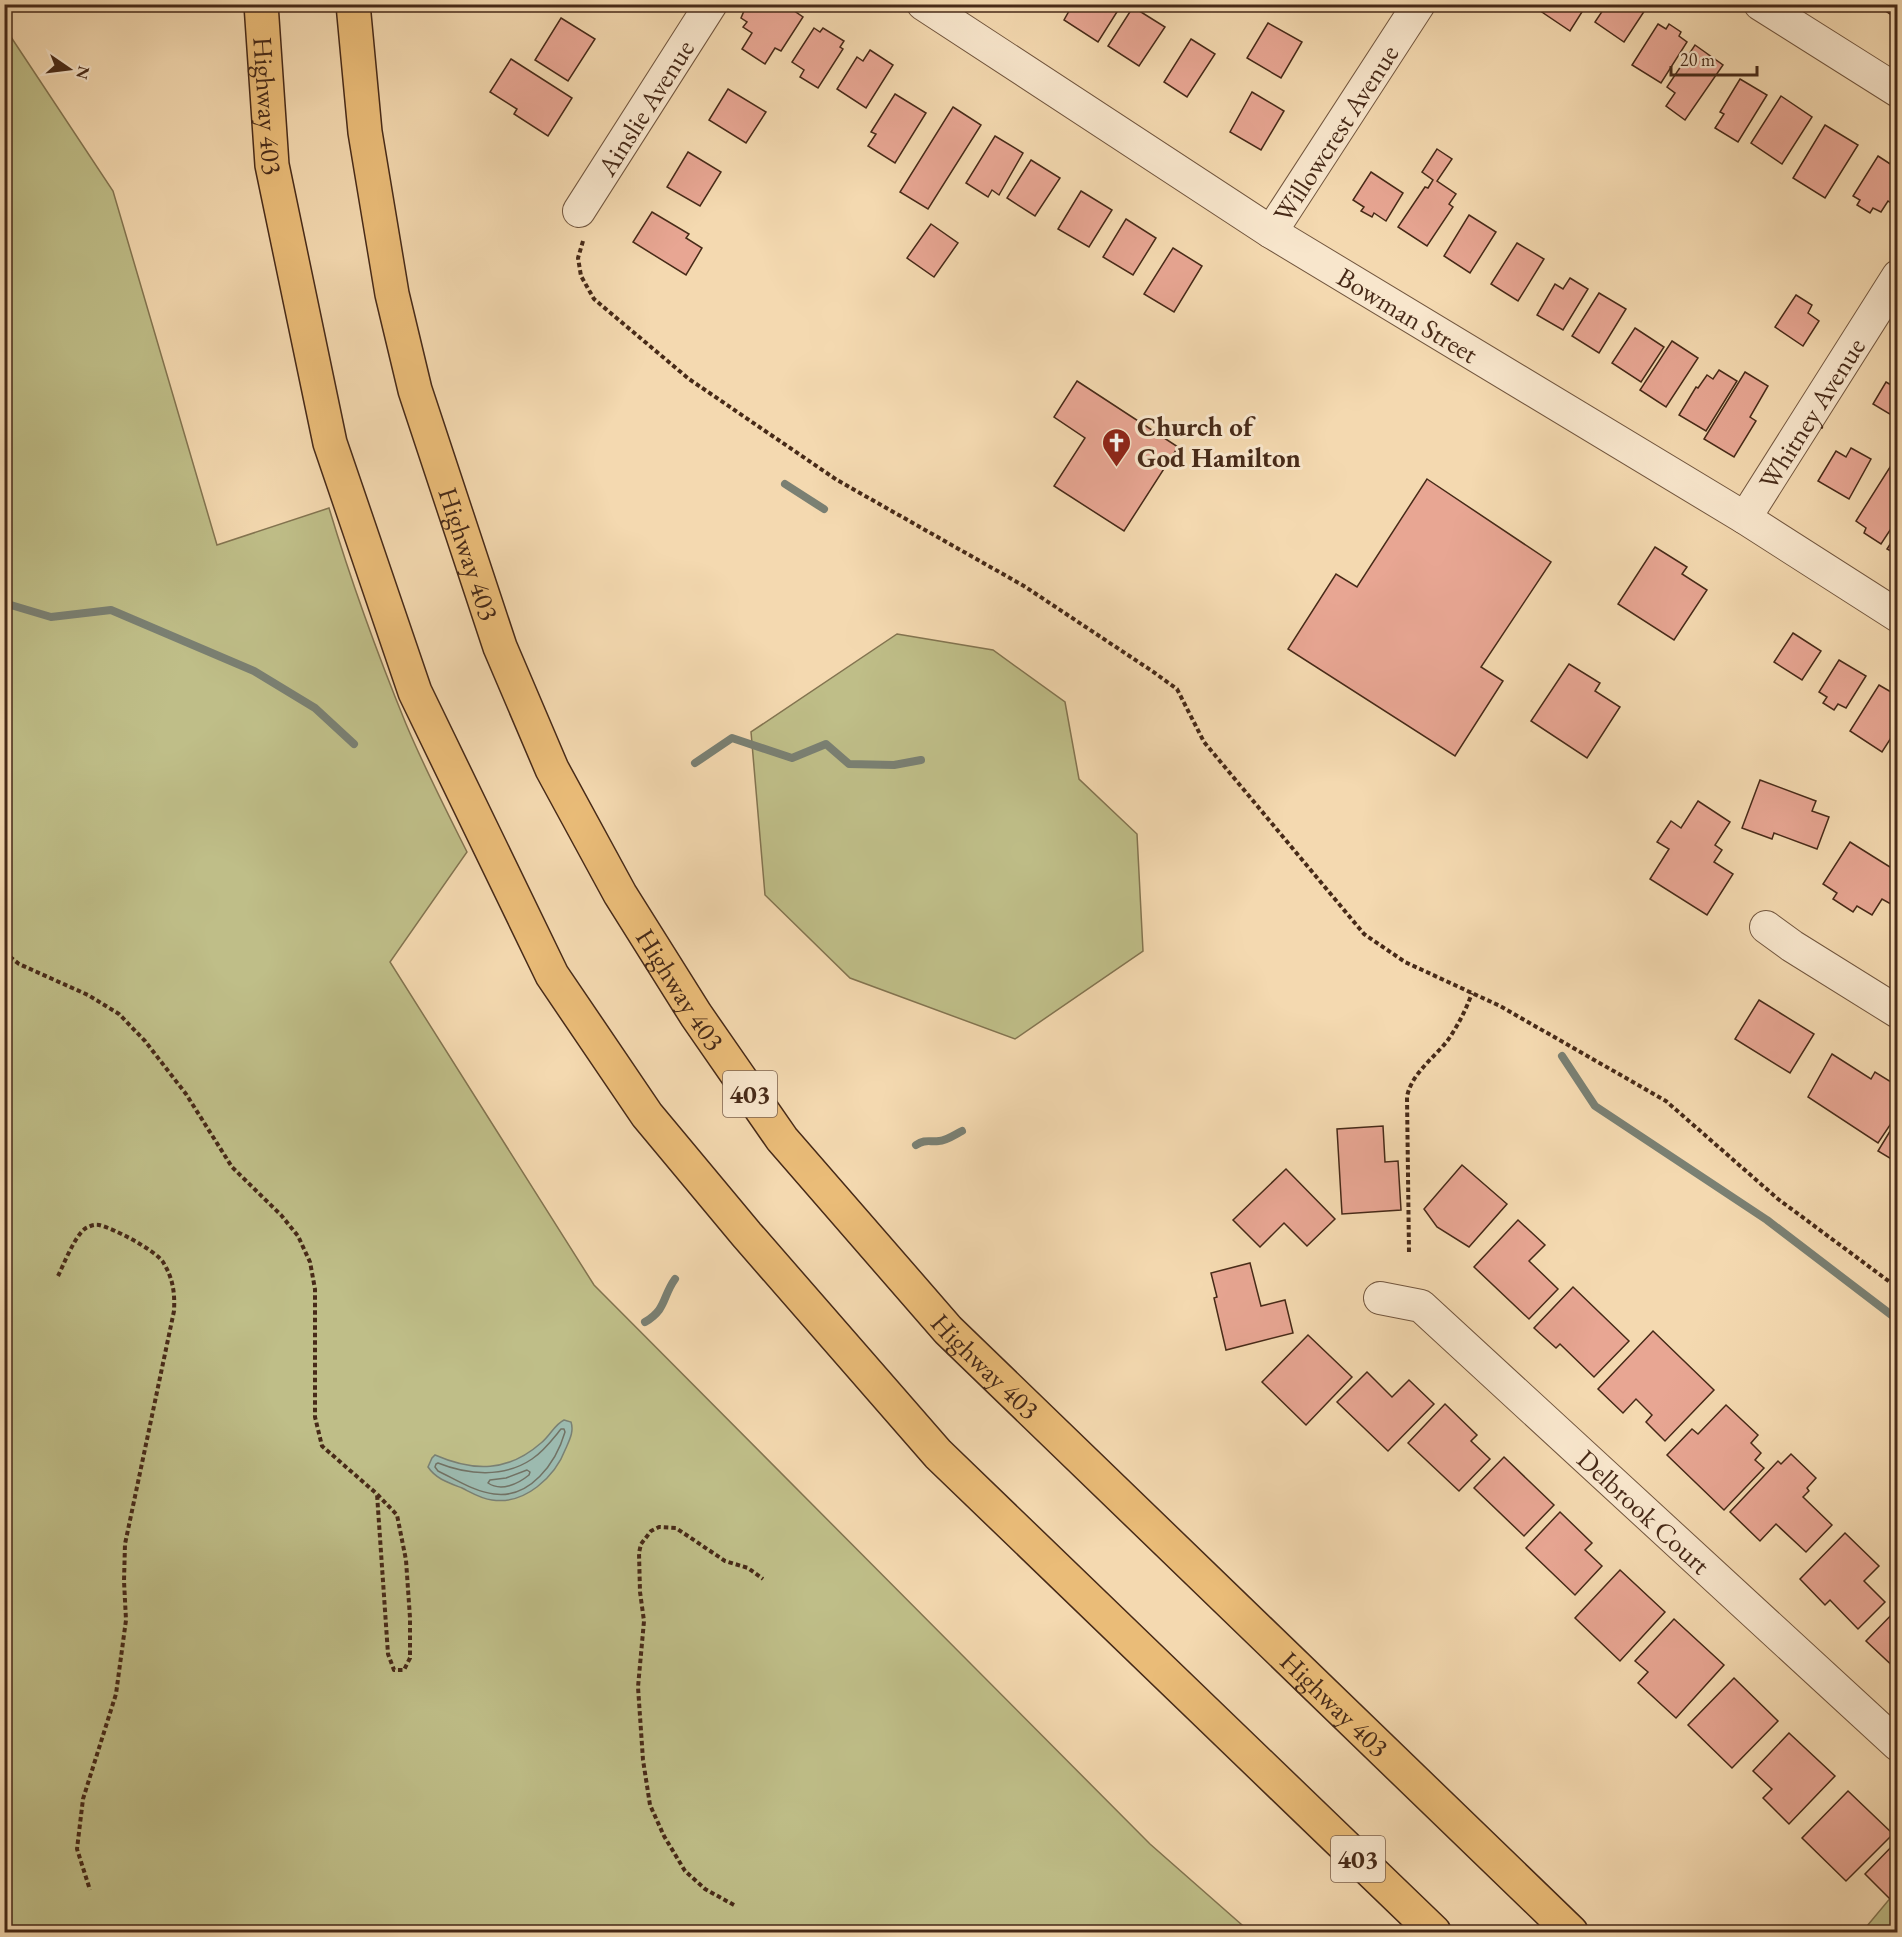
<svg xmlns="http://www.w3.org/2000/svg" width="1902" height="1937" font-family="'EB Garamond',serif">
	<style>
		.green { fill: #bfbe88; stroke: #837450; stroke-width: 1.5 }
		.water { fill: #9cbaaf; stroke: #7a8073; stroke-width: 1.5 }
		.lines { fill: none; stroke-linecap: round; stroke-linejoin: round }
		.shore { stroke: #727264; stroke-width: 1.5 }
		.stream { stroke: #7a8073; stroke-width: 8 }
		.building { fill: #e8a693; stroke: #472a18; stroke-width: 1.5 }
		.street-casing { stroke: #72563e; stroke-width: 34 }
		.highway-casing { stroke: #472a18; stroke-width: 36 }
		.path { stroke: #472a18; stroke-width: 4; stroke-dasharray: 4.5 3; stroke-linecap: butt }
		.street { stroke: #f8e6cc; stroke-width: 32 }
		.highway { stroke: #eabc78; stroke-width: 33 }
		.labels { text-anchor: middle; dominant-baseline: central; stroke-width: 6; stroke-linejoin: round; paint-order: stroke }
		.shield { fill: #f8e6cc; stroke: #7c624e; stroke-width: 1.5 }
		.shield-label { font-size: 26px; font-weight: bold; fill: #472a18 }
		.street-label { font-size: 27px; fill: #472a18; stroke: #f8e6cc }
		.poi-label { font-size: 27px; font-weight: bold; fill: #472a18; stroke: #f8e6cc; text-anchor: start }
	</style>
	<rect width="100%" height="100%" fill="#f4d9b0"/>
	<filter id="stains"><feTurbulence type="fractalNoise" baseFrequency=".00333" numOctaves="4"/><feColorMatrix values="0 0 0 0 .2 0 0 0 0 .09 0 0 0 0 .02 0 0 0 .5 -.17"/></filter>
	<radialGradient id="worn" r=".72"><stop offset=".6" stop-color="#630" stop-opacity="0"/><stop offset="1" stop-color="#630" stop-opacity=".3"/></radialGradient>
	<g class="green">
		<path d="M7,31l106,160 104,354 112,-37c22,73 48,145 77,216 18,43 40,86 61,128l-77,110 204,323 556,559 100,88h-1245l-1,-1896z"/>
		<path d="M897,634l96,16 72,52 14,77 58,55 6,117 -128,88 -165,-61 -85,-83 -14,-163z"/>
		<path d="M1897,1890v42h-35z"/>
	</g>
	<path class="water" d="M564,1420l7,2c3,9 -1,17 -5,26 -11,29 -41,57 -74,52 -10,-1 -20,-7 -30,-12 -13,-5 -26,-9 -34,-21l4,-9 3,-3c39,17 73,17 106,-12 9,-7 13,-18 23,-23z"/>
	<g class="lines">
		<g class="shore">
			<path d="M561,1429h3l1,3c-9,31 -35,67 -71,62 -19,-2 -39,-15 -56,-23l-3,-4 1,-3 2,-1c30,12 66,15 94,-4 12,-8 20,-19 29,-30z"/>
			<path d="M527,1470l3,2 -1,3c-11,9 -28,17 -41,8l2,-3 16,-2z"/>
		</g>
		<g class="stream">
			<path d="M785,484l39,25"/>
			<path d="M4,603l47,14 60,-7 143,61 61,37 39,36"/>
			<path d="M695,763l37,-25 60,20 34,-14 23,20 45,1 27,-5"/>
			<path d="M1562,1056l33,50 172,114 131,100"/>
			<path d="M916,1145c9,-6 13,-3 23,-4 7,0 17,-7 23,-10"/>
			<path d="M645,1322c22,-13 17,-25 30,-43"/>
		</g>
	</g>
	<g class="building">
		<path d="M747,4h37l19,13 -22,34 -6,-3 -10,16 -23,-15 10,-16 -9,-6 4,-5 -6,-4z"/>
		<path d="M1073,4h49l-24,38 -34,-22z"/>
		<path d="M1530,4h57l-17,27z"/>
		<path d="M1607,4h42l-25,38 -29,-20z"/>
		<path d="M1875,4h22l-7,10z"/>
		<path d="M1133,7l32,20 -26,39 -31,-20z"/>
		<path d="M561,18l34,21 -27,42 -33,-21z"/>
		<path d="M1268,23l34,19 -21,36 -34,-20z"/>
		<path d="M1658,24l8,5 3,-5 12,8 -2,4 8,6 -26,41 -29,-18z"/>
		<path d="M814,28l6,4 3,-4 21,13 -4,6 3,2 -25,39 -18,-11 4,-7 -12,-8z"/>
		<path d="M1191,39l24,15 -28,43 -23,-15z"/>
		<path d="M1695,45l28,20 -38,55 -19,-14 9,-13 -8,-6z"/>
		<path d="M870,50l23,15 -27,43 -29,-19 20,-32 6,4z"/>
		<path d="M511,59l61,39 -24,38 -34,-22 3,-5 -27,-17z"/>
		<path d="M1740,79l27,16 -29,47 -23,-14 9,-14 -4,-2z"/>
		<path d="M728,89l38,23 -20,31 -37,-23z"/>
		<path d="M1252,92l32,19 -23,39 -31,-18z"/>
		<path d="M895,94l31,19 -31,50 -27,-17 8,-12 -5,-2z"/>
		<path d="M1781,96l31,21 -30,47 -31,-21z"/>
		<path d="M953,107l28,18 -53,84 -28,-17z"/>
		<path d="M1825,125l33,20 -33,53 -32,-20z"/>
		<path d="M995,136l28,17 -24,42 -7,-5 -4,7 -22,-14z"/>
		<path d="M1437,149l15,10 -15,22 19,13 -7,10 4,3 -26,39 -29,-19 27,-40 3,1 5,-8 -11,-8z"/>
		<path d="M688,152l33,20 -21,34 -33,-19z"/>
		<path d="M1878,156l20,13v15l-4,5 4,3 -7,11 -3,-2 -7,11 -8,-4 -3,5 -13,-8 3,-5 -7,-4z"/>
		<path d="M1031,160l29,18 -25,38 -28,-18z"/>
		<path d="M1371,172l32,21 -17,28 -12,-8 -2,4 -11,-6 3,-4 -11,-7z"/>
		<path d="M1081,191l31,19 -23,37 -31,-18z"/>
		<path d="M652,212l37,22 -3,4 16,10 -16,27 -53,-33z"/>
		<path d="M1469,215l27,17 -26,41 -26,-17z"/>
		<path d="M1126,219l30,19 -23,37 -30,-18z"/>
		<path d="M931,224l27,19 -24,34 -27,-19z"/>
		<path d="M1517,243l27,16 -26,42 -27,-17z"/>
		<path d="M1173,248l29,18 -28,46 -30,-18z"/>
		<path d="M1570,278l18,11 -25,41 -26,-15 18,-31 8,5z"/>
		<path d="M1599,293l27,16 -27,44 -27,-17z"/>
		<path d="M1796,295l16,10 -4,8 11,8 -16,25 -28,-19z"/>
		<path d="M1635,328l29,19 -23,35 -29,-19z"/>
		<path d="M1672,341l26,17 -32,49 -26,-17z"/>
		<path d="M1719,370l18,11 -31,50 -27,-16 17,-28 2,1 9,-13 6,4z"/>
		<path d="M1745,372l23,14 -18,31 6,4 -22,36 -30,-18z"/>
		<path d="M1077,381l101,66 -54,84 -70,-45 31,-48 -31,-21z"/>
		<path d="M1886,382l12,7v30l-25,-15z"/>
		<path d="M1851,448l20,11 -22,40 -31,-18 18,-30 10,6z"/>
		<path d="M1897,456l1,62 -17,26 -17,-11 2,-5 -10,-7z"/>
		<path d="M1427,479l124,83 -70,105 22,14 -48,75 -167,-107 48,-75 21,13z"/>
		<path d="M1898,532v23l-11,-6z"/>
		<path d="M1655,547l32,20 -5,7 25,16 -33,50 -56,-36z"/>
		<path d="M1793,633l28,18 -19,29 -28,-18z"/>
		<path d="M1839,660l27,16 -20,32 -8,-4 -4,6 -11,-7 4,-6 -8,-5z"/>
		<path d="M1569,664l31,19 -5,8 25,16 -33,51 -56,-37z"/>
		<path d="M1879,685l19,11v31l-16,25 -32,-21z"/>
		<path d="M1760,780l56,21 -4,10 17,6 -12,32 -43,-16 -2,6 -30,-11z"/>
		<path d="M1698,801l32,21 -15,23 7,5 -8,12 19,12 -26,41 -57,-36 19,-30 -12,-7 14,-21 10,7z"/>
		<path d="M1850,842l48,30v36l-16,-9 -10,16 -15,-9 -4,6 -20,-13 4,-6 -14,-9z"/>
		<path d="M1759,1000l55,34 -24,39 -55,-34z"/>
		<path d="M1832,1054l39,25 4,-7 21,13 -4,7 6,4v17l-20,30 -70,-46z"/>
		<path d="M1898,1118v45l-20,-12z"/>
		<path d="M1383,1126l2,36 13,-1 3,49 -59,4 -5,-85z"/>
		<path d="M1462,1165l45,39 -38,43 -32,-20 -13,-18z"/>
		<path d="M1286,1169l49,50 -28,27 -23,-23 -24,24 -27,-27z"/>
		<path d="M1518,1220l27,25 -16,16 29,28 -29,30 -55,-52z"/>
		<path d="M1250,1263l11,43 24,-6 8,33 -67,17 -12,-52 3,-1 -6,-24z"/>
		<path d="M1573,1287l56,54 -35,36 -34,-33 -4,4 -22,-20z"/>
		<path d="M1653,1331l61,59 -49,51 -19,-19 6,-7 -16,-16 -13,14 -25,-24z"/>
		<path d="M1308,1335l44,42 -46,48 -44,-43z"/>
		<path d="M1367,1372l25,25 17,-17 25,24 -46,47 -51,-49z"/>
		<path d="M1445,1404l32,31 -6,6 19,18 -31,32 -51,-48z"/>
		<path d="M1726,1405l32,30 -7,8 10,10 -6,7 9,8 -40,42 -57,-55 25,-26 6,5z"/>
		<path d="M1791,1454l25,24 -9,10 2,3 -6,6 29,28 -26,27 -30,-28 -16,17 -30,-29 48,-51 3,3z"/>
		<path d="M1504,1457l50,48 -30,31 -50,-48z"/>
		<path d="M1560,1512l32,31 -7,7 17,16 -27,29 -49,-47z"/>
		<path d="M1845,1533l34,33 -15,15 21,21 -27,27 -28,-29 -5,5 -25,-26z"/>
		<path d="M1620,1570l45,42 -45,49 -45,-43z"/>
		<path d="M1898,1608v63l-32,-30z"/>
		<path d="M1674,1619l50,46 -48,53 -38,-35 10,-11 -13,-11z"/>
		<path d="M1734,1678l44,43 -46,47 -44,-43z"/>
		<path d="M1789,1733l46,43 -46,48 -26,-26 9,-9 -19,-18z"/>
		<path d="M1848,1791l45,43 -47,47 -44,-43z"/>
		<path d="M1897,1841l1,1v65l-33,-33z"/>
	</g>
	<g class="lines">
		<defs>
			<g id="street">
				<path id="s1" d="M923,4l348,228 474,286 153,98"/>
				<path d="M1760,4l138,87"/>
				<path id="s2" d="M579,211l132,-207"/>
				<path id="s3" d="M1271,232l148,-228"/>
				<path id="s4" d="M1745,518l153,-242"/>
				<path d="M1766,927l26,19 106,66"/>
				<path id="s5" d="M1380,1298l41,8 477,439"/>
			</g>
			<g id="highway">
				<path id="s6" d="M261,4l11,161 58,278 85,249 137,283 95,140 100,120 191,219 496,478"/>
				<path id="s7" d="M353,4l12,128 27,162 23,96 85,257 52,122 68,125 76,121 86,124 166,191 623,602"/>
			</g>
		</defs>
		<use href="#street" class="street-casing"/>
		<use href="#highway" class="highway-casing"/>
		<g class="path">
			<path d="M583,241l-5,17 3,18 13,23 95,80 148,101 187,106 128,85 25,18 27,53 160,192 41,28 95,44 166,95 112,98 120,89"/>
			<path d="M4,952l15,12 69,31 31,19 26,27 41,53 46,73 49,48 17,21 12,26 5,27v128l7,29 55,48 20,21 9,45 4,58v40l-6,12h-10l-6,-16 -11,-160"/>
			<path d="M1409,1252l-2,-155c4,-23 27,-39 41,-57 10,-15 18,-30 24,-47"/>
			<path d="M58,1276c6,-12 17,-41 28,-48 4,-2 8,-4 13,-3 14,3 56,25 64,37 10,16 12,31 11,49l-49,233 -1,37 2,39 -10,74 -33,105 -6,50 13,41"/>
			<path d="M734,1905l-29,-16 -20,-18 -21,-35 -14,-31 -7,-45 -5,-73 6,-66 -4,-29 -1,-39 2,-9 10,-13 8,-4 17,1 49,33 23,7 15,11"/>
		</g>
		<use href="#street" class="street"/>
		<use href="#highway" class="highway"/>
	</g>
	<defs>
		<symbol id="church-pin" viewBox="-11 -11 22 30"><path d="M0 17L-7.5 6A9.5 9.5 0 1 1 7.5 6Z" fill="#8f2418" stroke="#f8e6cc"/><path d="M-1.2-6h2.4v3.5h3.3v2.4h-3.3V6h-2.4V-.1h-3.3v-2.4h3.3Z" fill="#fff"/></symbol>
	</defs>
	<g fill-rule="evenodd">
		<use href="#church-pin" x="1100" y="426" width="33" height="45"/>
	</g>
	<g class="labels">
		<g class="shield">
			<rect x="723" y="1071" width="54" height="46" rx="4.5"/>
			<rect x="1331" y="1836" width="54" height="46" rx="4.5"/>
		</g>
		<g class="shield-label">
			<text x="750" y="1094">403</text>
			<text x="1358" y="1859">403</text>
		</g>
		<g class="street-label">
			<text stroke="none"><textPath href="#s6" startOffset="102">Highway 403</textPath></text>
			<text stroke="none"><textPath href="#s2" startOffset="123">Ainslie Avenue</textPath></text>
			<text stroke="none"><textPath href="#s3" startOffset="118">Willowcrest Avenue</textPath></text>
			<text stroke="none"><textPath href="#s1" startOffset="576">Bowman Street</textPath></text>
			<text stroke="none"><textPath href="#s4" startOffset="124">Whitney Avenue</textPath></text>
			<text stroke="none"><textPath href="#s7" startOffset="564">Highway 403</textPath></text>
			<text stroke="none"><textPath href="#s7" startOffset="1050">Highway 403</textPath></text>
			<text stroke="none"><textPath href="#s7" startOffset="1536">Highway 403</textPath></text>
			<text stroke="none"><textPath href="#s5" startOffset="345">Delbrook Court</textPath></text>
			<text stroke="none"><textPath href="#s7" startOffset="2022">Highway 403</textPath></text>
		</g>
		<g class="poi-label">
			<text x="1137" y="426">Church of<tspan x="1137" dy="31">God Hamilton</tspan></text>
		</g>
	</g>
	<rect width="1902" height="1937" fill="none" stroke="#f4d9b0" stroke-width="24"/>
	<rect x="6" y="6" width="1890" height="1925" fill="none" stroke="#472a18" stroke-width="3"/>
	<rect x="12" y="12" width="1878" height="1913" fill="none" stroke="#472a18" stroke-width="1.5"/>
	<g transform="translate(69 69) rotate(104)" stroke="#f8e6cc" stroke-width="4.5" paint-order="stroke">
	<path d="M0-4.5L10 22L0 15L-10 22Z" fill="#472a18"/>
	<text y="-9" font-size="16" font-weight="bold" text-anchor="middle" fill="#472a18">N</text>
	</g>
	<path d="M1671 66v9h86v-9" fill="none" stroke="#472a18" stroke-width="3"/>
	<text x="1680" y="66" font-size="18" fill="#472a18" stroke="#f8e6cc" stroke-width="4.5" paint-order="stroke">20 m</text>
	<rect width="100%" height="100%" filter="url(#stains)"/>
	<rect width="100%" height="100%" fill="url(#worn)"/>
</svg>
